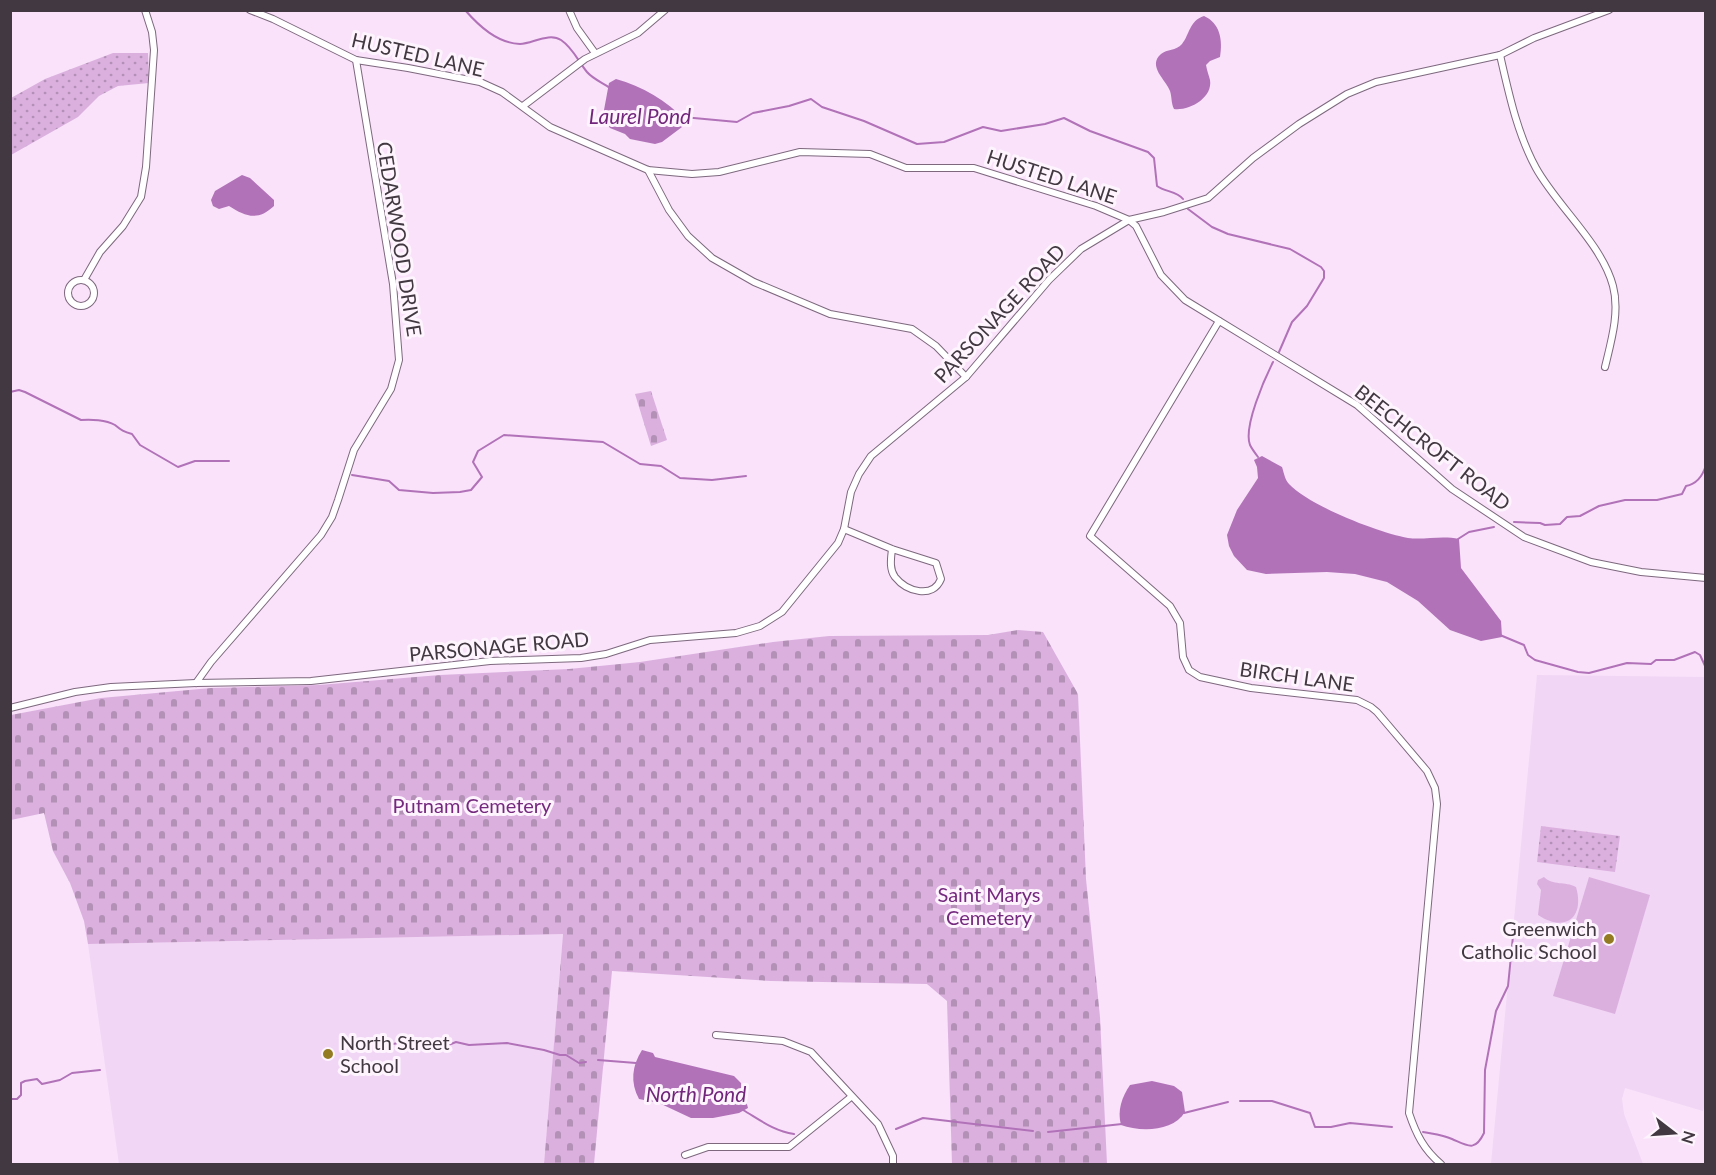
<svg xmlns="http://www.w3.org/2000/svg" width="1716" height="1175" font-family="Lato,sans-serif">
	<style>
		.built { fill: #f2d6f5 }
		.grass { fill: #dbb0df }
		.cemetery { fill: url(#cemetery-stones) }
		.park { fill: url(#park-dots) }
		.water { fill: #b172b8 }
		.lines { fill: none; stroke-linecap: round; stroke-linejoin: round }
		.stream { stroke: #b172b8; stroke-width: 2 }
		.street-casing { stroke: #7d687e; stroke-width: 8 }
		.street { stroke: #fff; stroke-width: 6 }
		.poi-dot { fill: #937b22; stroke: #fdf4fe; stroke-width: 2 }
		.labels { text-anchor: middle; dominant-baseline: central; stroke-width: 6; stroke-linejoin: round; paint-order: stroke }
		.street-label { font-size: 20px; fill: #413841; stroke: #fdf4fe }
		.park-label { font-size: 20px; fill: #75297e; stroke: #fdf4fe }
		.poi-label { font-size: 20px; fill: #413841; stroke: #fdf4fe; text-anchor: end }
		.water-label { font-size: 21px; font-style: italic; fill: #72267b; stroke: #fdf4fe }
	</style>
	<defs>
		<pattern id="cemetery-stones" width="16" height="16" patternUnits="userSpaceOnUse" patternTransform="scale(1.5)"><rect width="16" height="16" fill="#dbb0df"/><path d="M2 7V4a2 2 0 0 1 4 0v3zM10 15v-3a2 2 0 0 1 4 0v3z" fill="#b390b6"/></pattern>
		<pattern id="park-dots" width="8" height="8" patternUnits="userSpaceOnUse" patternTransform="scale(1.5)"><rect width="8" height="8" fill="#dbb0df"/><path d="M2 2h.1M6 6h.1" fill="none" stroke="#b390b6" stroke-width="1.8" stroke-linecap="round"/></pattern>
	</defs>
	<rect width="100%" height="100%" fill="#f9e2fa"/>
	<g class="built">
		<path d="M1537,675l168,2v428l-2,6 -78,-23 -3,11 2,15 19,50h-152z"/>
		<path d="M563,933l-19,231h-425l-31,-220z"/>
	</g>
	<g class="grass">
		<path d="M1544,877c9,9 21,4 32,10 9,31 -11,46 -38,28l3,-25 -4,-6 1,-4z"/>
		<path d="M1589,877l61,18 -35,119 -62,-18z"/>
	</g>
	<g class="cemetery">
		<path d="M651,391l16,49 -16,6 -16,-52z"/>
		<path d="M1018,630l25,2 35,62 8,185 14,138 7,147h-155l-5,-163 -20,-17 -156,-3 -159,-10 -18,193h-50l19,-230 -475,10 -4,-23 -14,-38 -17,-32 -9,-38 -33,7v-105l90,-17 110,-10 108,-3 121,-10 129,-6 71,-7 133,-20 56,-6 159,-1z"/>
	</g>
	<g class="park">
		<path d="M113,53h35l1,30 -31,3 -19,10 -21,21 -67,38v-57l34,-19z"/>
		<path d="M1541,826l79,10 -5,36 -78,-10z"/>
	</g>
	<g class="water">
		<path d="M1204,16c16,7 19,24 16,41l-10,4 -4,4c1,6 3,11 4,15 3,18 -21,31 -36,29 -3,-6 -2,-12 -4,-18 -4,-11 -23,-25 -9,-37 6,-5 15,-3 21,-10 8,-10 7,-23 22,-28z"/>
		<path d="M616,79c26,7 51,22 69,41l-3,7 -20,15 -7,2 -25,-5 -5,-5 -15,-6 -6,-8v-10l5,-27z"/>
		<path d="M242,175l8,3 24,22v6c-16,15 -28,11 -45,0l-10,3 -6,-3 -2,-6 4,-9z"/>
		<path d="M1262,456l20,11c2,6 3,13 7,17 19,21 90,49 119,54 17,2 34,-3 51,1l2,29 40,53 1,16 -21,4 -31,-11 -32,-29 -31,-19 -32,-8 -28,-2 -61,2 -19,-4 -13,-14 -5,-10 -2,-11 10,-25 21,-32 -1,-11 -3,-7z"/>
		<path d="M642,1050l11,3 2,4 79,19 7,7 1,11 -7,-3 -3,8 8,1 5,-3 3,11 -9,5 -26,5h-22l-32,-15 -20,-4c-9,-17 -7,-33 3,-49z"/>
		<path d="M1152,1081l22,5 8,6 3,20c-12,20 -45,20 -64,13 -4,-15 1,-28 9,-40z"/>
	</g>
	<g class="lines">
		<g class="stream">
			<path d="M465,10c14,16 32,33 55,34 12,0 29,-12 41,-4 12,8 17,21 26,32 6,7 16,11 23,16"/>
			<path d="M683,117l54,5 16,-9 36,-7 22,-7 11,8 42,14 53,23 27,-2 39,-15 18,4 44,-7 19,-6 26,13 58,21 6,6 3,28c8,6 20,5 26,13"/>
			<path d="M1188,209l24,18 16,7 62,15 31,18 3,4v7l-17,28 -15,16 -13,30"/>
			<path d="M10,392l9,-2 6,2 56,28c10,-1 25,0 34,5 6,5 9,7 17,9l8,11 38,22 17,-6h34"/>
			<path d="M1258,457c-3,-4 -6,-8 -8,-12 -7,-18 15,-67 23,-83"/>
			<path d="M352,475l37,6 10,9 34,3 27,-1 11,-2 11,-13 -9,-15 5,-11 26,-16 99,7 37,22 21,2 19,12 32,2 34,-4"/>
			<path d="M1514,522l26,1 5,2 15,-1 7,-7 13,-1 19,-10 26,-6h32l25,-6 4,-8c11,-2 17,-11 20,-21"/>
			<path d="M1458,539l11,-7 25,-5"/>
			<path d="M1500,635l24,10 4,10 7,5 43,12 11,1 38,-10 24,1 5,-4h18l21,-8 5,3 6,13"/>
			<path d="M383,1046l15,-3 34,4 7,-2 7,1 10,-4 13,3 38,-2 37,7 16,5h6l13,8 7,-1"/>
			<path d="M598,1060l38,3"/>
			<path d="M10,1099h7l4,-4v-12l4,-2 12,-2 5,5 18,-4 12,-7 28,-3"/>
			<path d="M1240,1101h32l38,12 5,14h16l19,-4 42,4"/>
			<path d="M743,1110c17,10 31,21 51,24"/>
			<path d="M1184,1113l44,-11"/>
			<path d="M896,1129l27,-11 110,13"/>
			<path d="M1048,1132l74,-8"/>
			<path d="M1423,1132c10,2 20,3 29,7 16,7 23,13 32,-6l1,-63 11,-59 12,-25 5,-50"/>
		</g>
		<defs>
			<g id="street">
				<path d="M250,10l23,9 83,41 52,8 72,14 22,10 48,35 98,43 44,4 27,-2 81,-20 70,2 36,14h68l122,38 33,14 7,6 25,49 24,25 172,105 95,84 72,48 67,25 50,10 65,6"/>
				<path d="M569,10l8,18 18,25"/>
				<path d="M1500,55c9,39 17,78 36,113 21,38 66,76 77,118 7,26 -2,56 -8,81"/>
				<path d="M523,106l62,-47 53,-26 27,-23"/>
				<path d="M648,170l21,40 19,26 24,22 42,24 76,32 82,15 24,17 30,31"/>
				<path d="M84,280l16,-28 23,-26 18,-29 5,-30 8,-117 -2,-18 -7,-22"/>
				<circle cx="81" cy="293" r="13"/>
				<path d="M1219,321l-129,215 80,70 10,17 3,34 6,13 11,7 51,11 106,12 14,7 6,5 50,59 8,17 2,16 -28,309c7,21 15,37 32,51"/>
				<path d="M844,529l48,20 44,14 5,16c-8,20 -34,13 -46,-2 -6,-8 -4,-19 -3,-28"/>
				<path d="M196,683l15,-21 110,-127 11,-18 6,-17 16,-50 37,-61 8,-29 -6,-76 -37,-224"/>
				<path d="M10,708l65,-16 36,-5 85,-4 115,-2 179,-20 91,-3 25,-4 44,-14 86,-7 24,-7 22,-14 56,-69 6,-14 7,-37 8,-18 12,-18 95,-79 83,-97 32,-31 48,-29 35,-8 44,-14 45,-40 46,-34 48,-30 29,-12 124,-27 34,-17 75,-28"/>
				<path d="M716,1035l67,6 28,11 67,72 15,32v8"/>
				<path d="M685,1155l23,-8h81l62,-50"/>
			</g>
		</defs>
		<use href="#street" class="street-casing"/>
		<use href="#street" class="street"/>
	</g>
	<g class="poi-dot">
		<circle cx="1609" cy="939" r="6"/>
		<circle cx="328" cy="1054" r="6"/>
	</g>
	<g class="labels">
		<g class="street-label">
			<text transform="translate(418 54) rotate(13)">HUSTED LANE</text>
			<text transform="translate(1052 176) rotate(18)">HUSTED LANE</text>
			<text transform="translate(400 239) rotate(81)">CEDARWOOD DRIVE</text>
			<text transform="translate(999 313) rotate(-47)">PARSONAGE ROAD</text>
			<text transform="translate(1433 447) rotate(38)">BEECHCROFT ROAD</text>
			<text transform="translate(499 646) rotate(-5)">PARSONAGE ROAD</text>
			<text transform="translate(1297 676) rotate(8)">BIRCH LANE</text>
		</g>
		<g class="park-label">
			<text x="472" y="805">Putnam Cemetery</text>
			<text x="989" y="894">Saint Marys<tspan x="989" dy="23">Cemetery</tspan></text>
		</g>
		<g class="poi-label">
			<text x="1597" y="928">Greenwich<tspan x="1597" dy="23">Catholic School</tspan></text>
			<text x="340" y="1042" text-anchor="start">North Street<tspan x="340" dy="23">School</tspan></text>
		</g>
		<g class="water-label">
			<text x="640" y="115">Laurel Pond</text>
			<text x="696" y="1093">North Pond</text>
		</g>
	</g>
	<rect width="1716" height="1175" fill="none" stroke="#413841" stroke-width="24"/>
	<g transform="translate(1674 1133) rotate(107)" stroke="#fdf4fe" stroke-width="4.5" paint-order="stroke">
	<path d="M0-4.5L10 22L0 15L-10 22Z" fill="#413841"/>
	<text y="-9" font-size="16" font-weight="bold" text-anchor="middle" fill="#413841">N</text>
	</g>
</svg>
